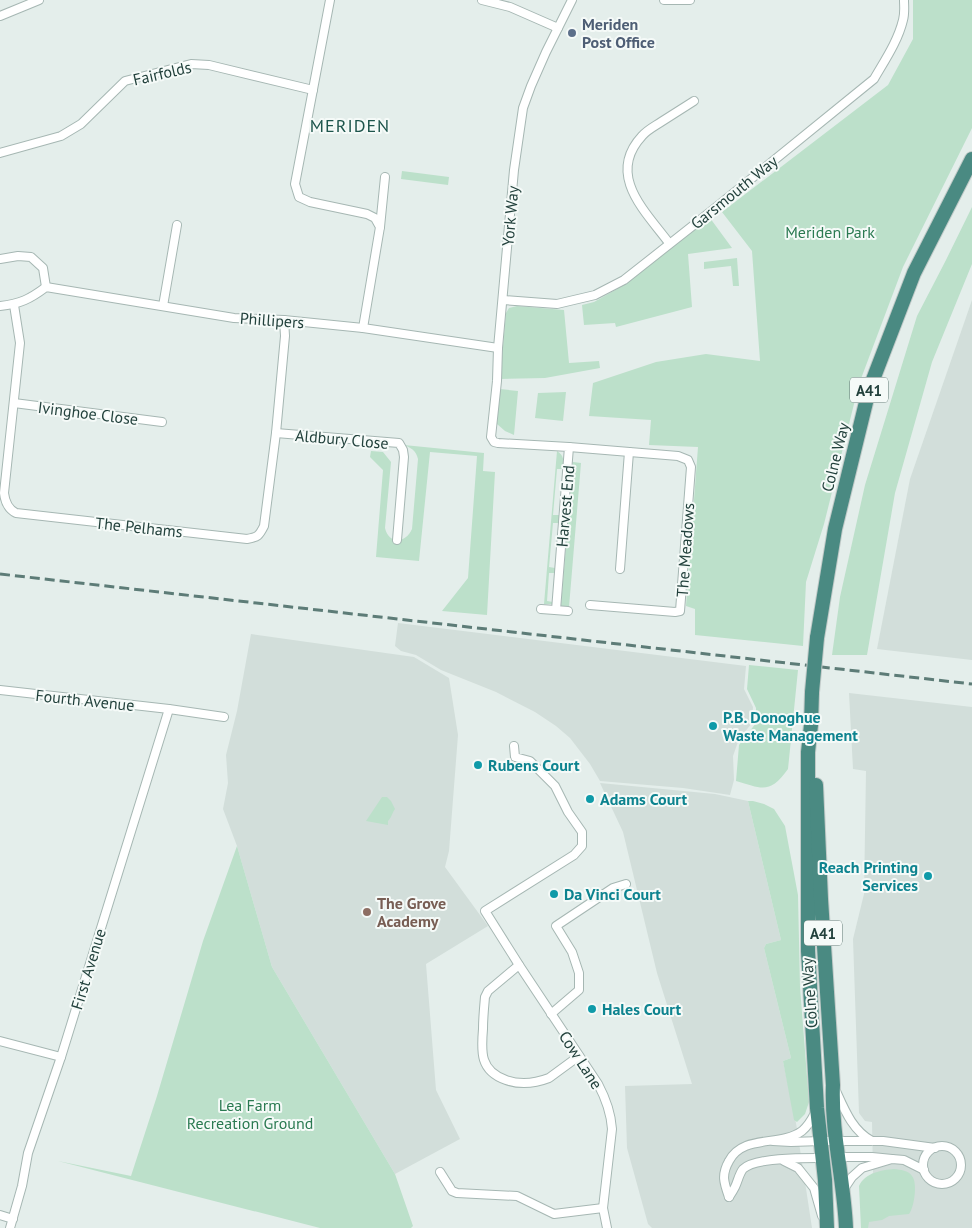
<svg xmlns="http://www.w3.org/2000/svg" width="972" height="1228" font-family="'PT Sans',sans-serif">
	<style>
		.built { fill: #d2deda }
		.green { fill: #bce0ca }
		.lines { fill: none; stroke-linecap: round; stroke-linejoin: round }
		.minor-casing { stroke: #a6b7b3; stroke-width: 10 }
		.trunk-casing { stroke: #c1cac8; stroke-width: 16 }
		.minor { stroke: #fff; stroke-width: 8 }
		.trunk { stroke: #4a8a82; stroke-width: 14 }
		.rail { stroke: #5d7c77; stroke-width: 3; stroke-dasharray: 10 5; stroke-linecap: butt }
		.trunk-bridge-casing { stroke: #c1cac8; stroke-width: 16; stroke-linecap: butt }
		.trunk-bridge { stroke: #4a8a82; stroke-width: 14 }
		.service-dot { fill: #5c6f8a; stroke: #f5faf8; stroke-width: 2 }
		.culture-dot { fill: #0f9aa8; stroke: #f5faf8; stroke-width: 2 }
		.education-dot { fill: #8d6e63; stroke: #f5faf8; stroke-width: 2 }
		.labels { text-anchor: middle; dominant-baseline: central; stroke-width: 4; stroke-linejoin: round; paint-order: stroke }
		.shield { fill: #f5faf8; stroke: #617874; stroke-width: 1 }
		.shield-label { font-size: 15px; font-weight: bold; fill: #22413c }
		.service-label { font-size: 16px; font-weight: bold; fill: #4e5e75; stroke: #f5faf8; text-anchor: start }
		.street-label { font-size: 16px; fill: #22413c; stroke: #f5faf8 }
		.park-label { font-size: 16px; fill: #2a7a51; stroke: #f5faf8 }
		.culture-label { font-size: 16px; font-weight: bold; fill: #0d838f; stroke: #f5faf8; text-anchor: start }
		.education-label { font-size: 16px; font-weight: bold; fill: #785e54; stroke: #f5faf8; text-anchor: start }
		.neighbourhood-label { font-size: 18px; letter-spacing: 1px; fill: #1d554c; stroke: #f5faf8 }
	</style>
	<rect width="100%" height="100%" fill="#e4eeeb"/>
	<g class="built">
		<path d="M972,300v360l-95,-11 33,-170z"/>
		<path d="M398,623l348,43 -2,23 9,18 -1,16 -13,16 -6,17 1,24 -4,15 -47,-7 -83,-7 -10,-17 -20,-26 -14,-12 -21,-14 -39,-20 -55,-22 -25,-15 -15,-4 -6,-5z"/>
		<path d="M251,634l163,23 35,21 9,57 -9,116 -4,16 43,59 -62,38 10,126 24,49 -65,35 -123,-207 -35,-121 -14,-37 5,-26 -2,-28 11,-44z"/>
		<path d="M849,693l123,14v521h-106l-1,-48 8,-7 -1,-51 -7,-1 -6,-8 -6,-174 11,-45 2,-123 -13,-2z"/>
		<path d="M600,783l115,11 33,7 33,139 -15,4 -2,4 27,110 -8,3 13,62 16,105h-160l-4,-4 -21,-76 -2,-62 67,-2 -35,-111 -34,-141z"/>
	</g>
	<g class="green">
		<path d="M913,0h59v128l-69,139 -44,117 -35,140 -18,58 -3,64 -108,-11v-26l-9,-3 12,-159 -49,-2 2,-25 -62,-4 4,-33 63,-21 50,-8 54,7 -8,-110 -30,-39 166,-127 25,-46z"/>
		<path d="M402,171l47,6 -1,8 -47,-6z"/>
		<path d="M972,207v57l-40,98 -37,131 -28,162h-35l8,-58 25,-112 52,-169 29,-56z"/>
		<path d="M710,218l22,30 -44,6 4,53 -76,20 -1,-4 -31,2 -2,-20 12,-3 30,-17z"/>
		<path d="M737,258l2,28h-6l-2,-20 -27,3v-7z"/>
		<path d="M517,306l47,4 5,53 30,-2 1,7 -55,10 -45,1 6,-66 3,-5z"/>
		<path d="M500,389l18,2 -4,44 -9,-4 -8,-7z"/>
		<path d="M566,392l-3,29 -28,-3 3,-25z"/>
		<path d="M404,445l80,8 -1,18 12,1 -8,143 -45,-4 26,-33 9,-122 -47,-4 -11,109 -43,-4 7,-87 -13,-13 1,-6 12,1 8,10 -6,66c4,17 21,15 27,1l6,-70c-2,-9 -7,-11 -14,-14z"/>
		<path d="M557,451c7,4 7,11 7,18h-7l-4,46h6v8h-6l-4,44 6,1v5h-6l-2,28 6,1v2h-9z"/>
		<path d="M573,462l8,1 -12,144 -8,-1z"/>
		<path d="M749,665l49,5 -10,99c-18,25 -25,20 -52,12l3,-36 17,-22v-15l-9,-19z"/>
		<path d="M382,797h5l4,4 4,8c-3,4 -3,8 -7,12v4l-22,-4z"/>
		<path d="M748,801h5l11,3 10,5 11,17 13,69 2,92 9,115 -4,12 -8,8 -3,-2 -11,-59 8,-3 -27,-110 2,-4 15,-4z"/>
		<path d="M237,846l35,121 123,207 18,52 -2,2h-91l-262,-67 73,15 26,-80 46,-155z"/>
		<path d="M894,1169c7,1 14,1 18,7 6,7 2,32 -3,38l-20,2 -7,4 -13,2 -1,6h-7l-2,-42c6,-13 22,-16 35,-17z"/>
	</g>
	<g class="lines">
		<defs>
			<g id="minor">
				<path d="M330,0l-35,184 4,13 11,5 57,12 8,4 5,9 -17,101"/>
				<path d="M482,0l28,7 48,21"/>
				<path d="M664,0h26"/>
				<path d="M0,16l39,-16"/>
				<path d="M0,153l61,-17 20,-12 44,-43 66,-17 18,1 104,25"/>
				<path d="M380,227l5,-50"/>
				<path d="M669,243c-24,-32 -63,-68 -27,-107 5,-6 13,-10 19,-14 11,-7 22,-14 33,-21"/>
				<path d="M0,259l18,-3 13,1 12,11 3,19"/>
				<path d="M503,300l54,4 38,-9 29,-15 90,-71 160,-130c11,-19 24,-38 29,-59 2,-7 1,-14 1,-20"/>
				<path d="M14,305l6,38 -16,150c1,9 4,16 12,20l231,26c11,-2 12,-3 17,-13l12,-93 9,-97 -1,-16"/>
				<path d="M0,306c20,-2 30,-7 46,-19l188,31 50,2 79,8 135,20"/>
				<path d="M163,306l14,-81"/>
				<path d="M14,403l148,19"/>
				<path d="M276,433l123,10 4,7 1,7 -7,83"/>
				<path d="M569,447l109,9 10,4 3,7 -11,144 -5,1 -85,-7"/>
				<path d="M620,569l9,-117"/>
				<path d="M541,609l27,2"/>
				<path d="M556,610l13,-163 -71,-4 -4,-1 -3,-5 6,-56 1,-33 16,-178 9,-62 8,-22 15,-34 26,-52"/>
				<path d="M0,690l169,19 55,8"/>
				<path d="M514,746l1,11 15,4 25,25 13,26 14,20v14l-8,9 -89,56 34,54 79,119c8,15 13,29 14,45l-9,79 4,20"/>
				<path d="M519,965l-31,26 -3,6c-1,11 -2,21 -2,32 -2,23 -3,42 23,51 14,5 30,3 43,-2l30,-22"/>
				<path d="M551,1014l28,-24v-17l-7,-21 -16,-26 57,-38 13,-4"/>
				<path d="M0,1041l61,16"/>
				<path d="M836,1091c9,20 17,40 36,50"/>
				<path d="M773,1141l18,1 30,-1h62l52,7"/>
				<circle cx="942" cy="1165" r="19"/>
				<path d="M836,1157h36l20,2"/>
				<path d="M784,1161l14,7 16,20 8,28"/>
				<path d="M440,1172l12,19 5,2 60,3 37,18 49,-6"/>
				<path d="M844,1189l8,-12 10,-9 30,-9 12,1 20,10"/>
				<path d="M729,1197c2,-3 4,-6 6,-10 3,-6 4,-13 8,-18 12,-12 64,-11 82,-11"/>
				<path d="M729,1197c-5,-14 -8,-22 0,-36 14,-27 51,-14 73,-30 6,-5 10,-12 13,-18"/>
				<path d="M0,1215l13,4"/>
				<path d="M10,1228l12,-42 6,-33 33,-96 108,-348"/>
			</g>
			<g id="trunk">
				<path d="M817,638l18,-109 34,-139 45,-117 58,-114"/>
				<path d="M812,692l-1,33 -3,27v199l9,157 8,72 2,48"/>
				<path d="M816,785l5,114 12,186c-2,48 11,95 13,143"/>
			</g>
		</defs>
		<use href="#minor" class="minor-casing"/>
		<use href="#trunk" class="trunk-casing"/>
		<use href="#minor" class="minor"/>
		<use href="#trunk" class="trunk"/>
		<path class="rail" d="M0,574l972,110"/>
		<defs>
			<path id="trunk-bridge" d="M812,692l5,-54"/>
		</defs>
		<use href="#trunk-bridge" class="trunk-bridge-casing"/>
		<use href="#trunk-bridge" class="trunk-bridge"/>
	</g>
	<circle class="service-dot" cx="572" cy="33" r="5"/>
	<g class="culture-dot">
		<circle cx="713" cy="726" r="5"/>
		<circle cx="478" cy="765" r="5"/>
		<circle cx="590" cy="799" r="5"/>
		<circle cx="928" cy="876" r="5"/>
		<circle cx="554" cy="894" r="5"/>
		<circle cx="592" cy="1009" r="5"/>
	</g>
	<circle class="education-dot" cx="367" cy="912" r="5"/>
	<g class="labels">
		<g class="shield">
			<rect x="850" y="377.5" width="38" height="25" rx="4"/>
			<rect x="804" y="920.5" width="38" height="25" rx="4"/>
		</g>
		<g class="shield-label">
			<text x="869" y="390">A41</text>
			<text x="823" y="933">A41</text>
		</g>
		<g class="service-label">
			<text x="582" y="24">Meriden<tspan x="582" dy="18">Post Office</tspan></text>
		</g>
		<g class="street-label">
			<text transform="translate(162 73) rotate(-13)">Fairfolds</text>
			<text transform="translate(734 192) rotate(-39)">Garsmouth Way</text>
			<text transform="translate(510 216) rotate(-85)">York Way</text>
			<text transform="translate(272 320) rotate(4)">Phillipers</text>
			<text transform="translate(88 413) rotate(7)">Ivinghoe Close</text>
			<text transform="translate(342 439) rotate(5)">Aldbury Close</text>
			<text transform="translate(835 457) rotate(-76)">Colne Way</text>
			<text transform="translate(565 506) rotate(-85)">Harvest End</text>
			<text transform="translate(139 527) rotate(6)">The Pelhams</text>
			<text transform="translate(685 550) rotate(-86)">The Meadows</text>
			<text transform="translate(85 700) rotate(6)">Fourth Avenue</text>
			<text transform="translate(88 969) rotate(-73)">First Avenue</text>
			<text transform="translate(809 993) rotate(-94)">Colne Way</text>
			<text transform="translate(581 1060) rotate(57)">Cow Lane</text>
		</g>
		<g class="park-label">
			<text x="830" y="232">Meriden Park</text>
			<text x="250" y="1105">Lea Farm<tspan x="250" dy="18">Recreation Ground</tspan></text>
		</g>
		<g class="culture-label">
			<text x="723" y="717">P.B. Donoghue<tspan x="723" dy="18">Waste Management</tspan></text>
			<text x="488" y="765">Rubens Court</text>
			<text x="600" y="799">Adams Court</text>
			<text x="918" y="867" text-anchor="end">Reach Printing<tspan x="918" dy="18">Services</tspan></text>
			<text x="564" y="894">Da Vinci Court</text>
			<text x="602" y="1009">Hales Court</text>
		</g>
		<g class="education-label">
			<text x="377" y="903">The Grove<tspan x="377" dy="18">Academy</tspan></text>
		</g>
		<g class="neighbourhood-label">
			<text x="350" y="125">MERIDEN</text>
		</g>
	</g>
</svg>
